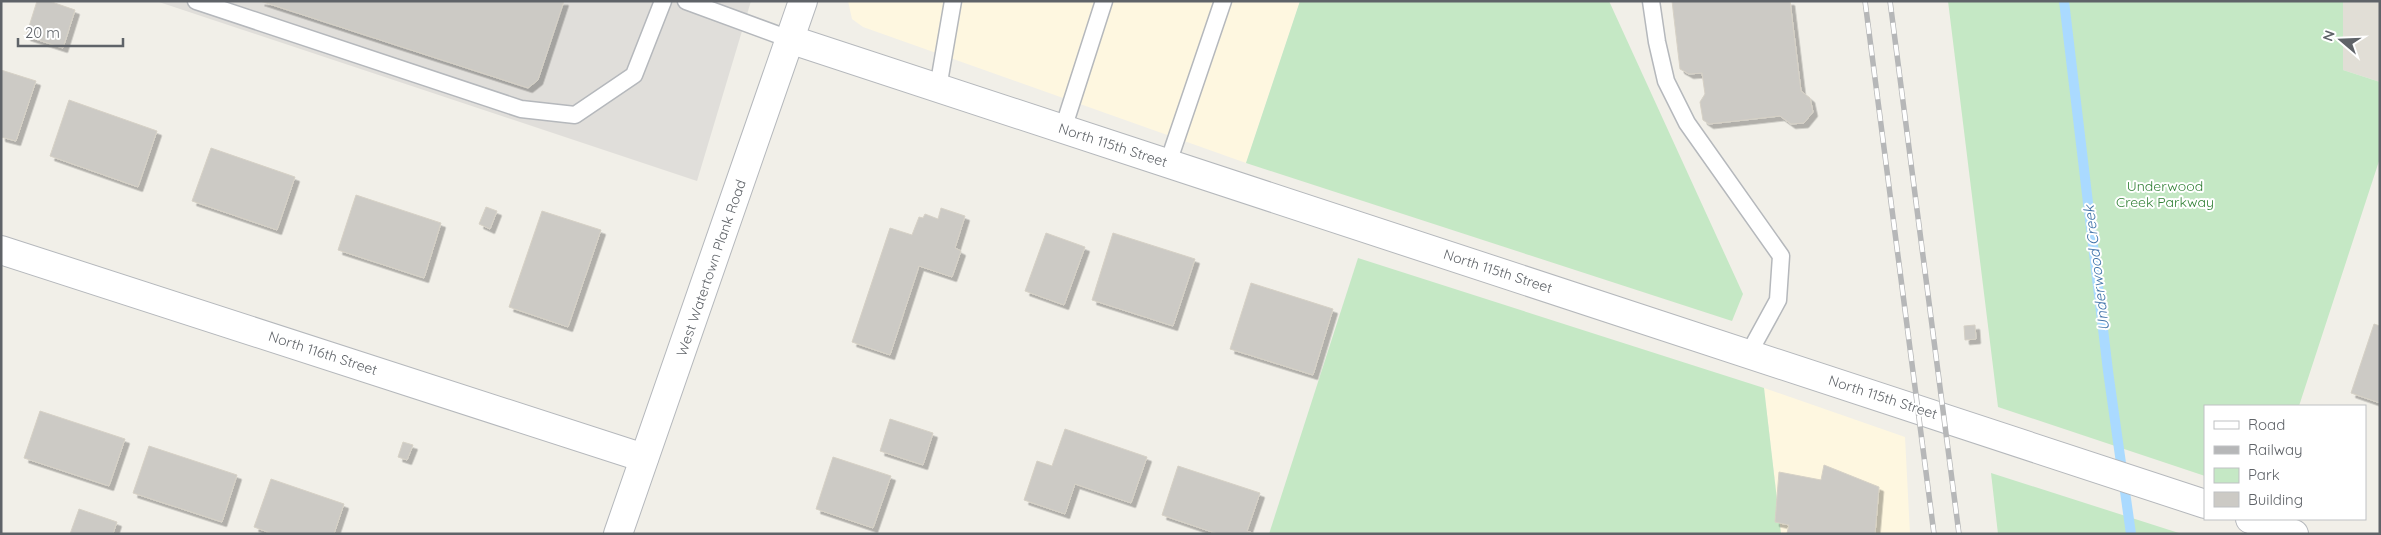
<svg xmlns="http://www.w3.org/2000/svg" width="2381" height="535" font-family="Quicksand,sans-serif">
	<style>
		.commercial { fill: #fef7e0 }
		.industrial { fill: #e0deda }
		.education { fill: #e1ded6 }
		.green { fill: #c5e8c5 }
		.lines { fill: none; stroke-linecap: round; stroke-linejoin: round }
		.stream { stroke: #aadaff; stroke-width: 10 }
		.building { fill: #cccac5; stroke: #d6d1c6; filter: url(#shadow) }
		.service-casing { stroke: #b5b8bc; stroke-width: 19 }
		.minor-casing { stroke: #b5b8bc; stroke-width: 30 }
		.tertiary-casing { stroke: #b5b8bc; stroke-width: 30 }
		.service { stroke: #fff; stroke-width: 16 }
		.minor { stroke: #fff; stroke-width: 28 }
		.tertiary { stroke: #fff; stroke-width: 28 }
		.rail-casing { stroke: #b6b7b8; stroke-width: 5.5 }
		.rail { stroke: #fff; stroke-width: 4; stroke-dasharray: 11; stroke-linecap: butt }
		.labels { text-anchor: middle; dominant-baseline: central; stroke-width: 4; stroke-linejoin: round; paint-order: stroke }
		.street-label { font-size: 14px; fill: #5f6368; stroke: #fff }
		.park-label { font-size: 14px; fill: #348238; stroke: #fff }
		.water-label { font-size: 15px; font-style: italic; fill: #4174aa; stroke: #fff }
	</style>
	<defs>
		<filter id="shadow"><feDropShadow dx="4.5" dy="4.5" stdDeviation="0" flood-color="#0004"/></filter>
	</defs>
	<rect width="100%" height="100%" fill="#f1efe8"/>
	<g class="commercial">
		<path d="M848,1h452l-54,162 -383,-136 -11,-8z"/>
		<path d="M1764,388l141,49 5,97h-129z"/>
	</g>
	<path class="industrial" d="M156,1h595l-54,180z"/>
	<path class="education" d="M2343,1h37v81l-37,-12z"/>
	<g class="green">
		<path d="M1300,1h309l134,293 -11,27 -486,-158z"/>
		<path d="M1948,1h395v69l37,12v76l-81,248h-94v70l-207,-69z"/>
		<path d="M1358,258l406,130 17,146h-512z"/>
		<path d="M1991,473l191,61h-184z"/>
	</g>
	<g class="lines">
		<path class="stream" d="M2064,1l44,370 23,163"/>
	</g>
	<g class="building">
		<path d="M37,1h12l26,9 -12,38 -37,-12z"/>
		<path d="M260,1h304l-26,79 -10,8z"/>
		<path d="M1672,1h118l11,90 9,7 3,14 -9,11 -13,1 -11,-8 -71,8 -6,-4 -3,-18 5,-8 -3,-21 -13,1 -9,-5z"/>
		<path d="M1,70l35,11 -20,60 -15,-4z"/>
		<path d="M69,100l88,31 -19,56 -88,-31z"/>
		<path d="M211,148l84,29 -18,53 -85,-29z"/>
		<path d="M356,195l85,28 -17,55 -86,-28z"/>
		<path d="M486,207l11,4 -7,18 -11,-5z"/>
		<path d="M941,208l24,8 -10,32 6,3 -9,26 -33,-11 -29,89 -38,-13 38,-114 22,7 7,-18 4,1 2,-4 13,5z"/>
		<path d="M542,211l59,19 -33,97 -59,-20z"/>
		<path d="M1046,233l39,14 -21,58 -39,-14z"/>
		<path d="M1113,233l82,26 -22,67 -81,-26z"/>
		<path d="M1251,283l82,26 -20,66 -83,-26z"/>
		<path d="M2374,324l6,2v77l-29,-10z"/>
		<path d="M1975,325l1,14 -11,1 -1,-14z"/>
		<path d="M40,411l85,28 -16,47 -85,-28z"/>
		<path d="M890,419l43,14 -10,32 -43,-14z"/>
		<path d="M1065,429l82,28 -16,46 -56,-19 -10,30 -41,-14 13,-39 15,5z"/>
		<path d="M403,442l10,3 -6,15 -9,-3z"/>
		<path d="M149,446l88,29 -15,47 -89,-29z"/>
		<path d="M833,457l58,19 -18,52 -57,-19z"/>
		<path d="M1824,465l55,22 -4,47h-85l-3,-1 2,-8 -14,-3 4,-50 42,8z"/>
		<path d="M1178,466l82,27 -13,38 9,3h-38l-56,-19z"/>
		<path d="M271,479l73,25 -10,30h-61l-19,-7z"/>
		<path d="M79,509l38,13 -4,12h-43z"/>
	</g>
	<g class="lines">
		<defs>
			<g id="service">
				<path d="M196,1l325,108 54,6 59,-40 29,-74"/>
				<path d="M686,1l106,39"/>
				<path d="M1651,1l6,41 9,39 21,42 94,133 -3,44 -29,53"/>
				<path d="M938,88l15,-87"/>
				<path d="M1063,129l41,-128"/>
				<path d="M1168,163l55,-162"/>
			</g>
			<g id="minor">
				<path d="M792,40l1413,464"/>
				<path d="M1,250l643,208"/>
				<path d="M2250,519l44,15"/>
			</g>
			<path id="tertiary" d="M618,534l185,-533"/>
		</defs>
		<use href="#service" class="service-casing"/>
		<use href="#minor" class="minor-casing"/>
		<use href="#tertiary" class="tertiary-casing"/>
		<use href="#service" class="service"/>
		<use href="#minor" class="minor"/>
		<use href="#tertiary" class="tertiary"/>
		<defs>
			<g id="rail">
				<path d="M1865,1l69,533"/>
				<path d="M1890,1l69,533"/>
			</g>
		</defs>
		<use href="#rail" class="rail-casing"/>
		<use href="#rail" class="rail"/>
	</g>
	<g class="labels">
		<g class="street-label">
			<text transform="translate(1113 145) rotate(18)">North 115th Street</text>
			<text transform="translate(711 268) rotate(-71)">West Watertown Plank Road</text>
			<text transform="translate(1498 271) rotate(18)">North 115th Street</text>
			<text transform="translate(323 353) rotate(18)">North 116th Street</text>
			<text transform="translate(1883 397) rotate(18)">North 115th Street</text>
		</g>
		<g class="park-label">
			<text x="2165" y="186">Underwood<tspan x="2165" dy="16">Creek Parkway</tspan></text>
		</g>
		<g class="water-label">
			<text transform="translate(2096 268) rotate(-97)">Underwood Creek</text>
		</g>
	</g>
	<rect width="2381" height="535" fill="none" stroke="#5f6368" stroke-width="5"/>
	<rect x="2204" y="405" width="162" height="115" fill="#ffffff" stroke="#bfc1c3"/>
	<rect x="2214" y="421" width="25" height="8" fill="#ffffff" stroke="#bfc1c3"/>
	<text x="2248" y="430" font-size="15" fill="#5f6368">Road</text>
	<rect x="2214" y="446" width="25" height="8" fill="#b6b7b8" stroke="#bfc1c3"/>
	<text x="2248" y="455" font-size="15" fill="#5f6368">Railway</text>
	<rect x="2214" y="468" width="25" height="15" fill="#c5e8c5" stroke="#bfc1c3"/>
	<text x="2248" y="480" font-size="15" fill="#5f6368">Park</text>
	<rect x="2214" y="492" width="25" height="15" fill="#cccac5" stroke="#bfc1c3"/>
	<text x="2248" y="505" font-size="15" fill="#5f6368">Building</text>
	<g transform="translate(2341 40) rotate(289)" stroke="#ffffff" stroke-width="4" paint-order="stroke">
	<path d="M0-4L9 19L0 12L-9 19Z" fill="#5f6368"/>
	<text y="-8" font-size="14" font-weight="bold" text-anchor="middle" fill="#5f6368">N</text>
	</g>
	<path d="M18 38v8h105v-8" fill="none" stroke="#5f6368" stroke-width="2.5"/>
	<text x="25" y="38" font-size="15" fill="#5f6368" stroke="#ffffff" stroke-width="4" paint-order="stroke">20 m</text>
</svg>
